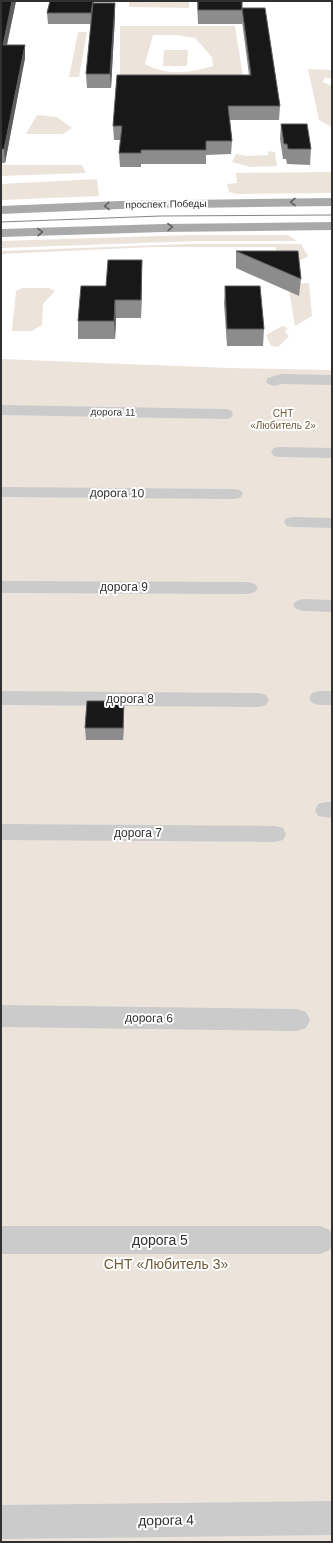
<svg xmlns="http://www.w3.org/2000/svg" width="333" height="1543" font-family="Arial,sans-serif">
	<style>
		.green { fill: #ece4db; fill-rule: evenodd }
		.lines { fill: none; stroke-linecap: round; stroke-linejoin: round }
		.minor { fill: #cbcbcb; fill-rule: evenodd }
		.primary { fill: #a9a9a9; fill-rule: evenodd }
		.tram { stroke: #868686; stroke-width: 1 }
		.wall { fill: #8c8c8c }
		.shaded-wall { fill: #5d5d5d }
		.building { fill: #181818; stroke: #5d5d5d }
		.oneway { stroke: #616161 }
		.labels { text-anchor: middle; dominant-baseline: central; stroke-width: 4; stroke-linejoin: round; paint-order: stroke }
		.far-street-label { font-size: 10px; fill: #313131; stroke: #fff }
		.far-park-label { font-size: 10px; fill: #715b39; stroke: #fff }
		.street-label { font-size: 12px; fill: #313131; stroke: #fff }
		.near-street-label { font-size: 14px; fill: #313131; stroke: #fff }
		.near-park-label { font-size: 14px; fill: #715b39; stroke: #fff }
	</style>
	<rect width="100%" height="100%" fill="#fff"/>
	<g class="green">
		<path d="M129,2h60v6l-60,-1z"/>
		<path d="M120,26h115l15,94h-9l-121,-40zM153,35h23l19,3 17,19 1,9c-24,7 -45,10 -68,-2z"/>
		<path d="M78,32h9l-8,45h-10z"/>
		<path d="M164,50h24l-1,16h-24z"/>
		<path d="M308,69l24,1v8h-8l-1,4 9,4v41l-13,-7z"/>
		<path d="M37,115l20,2 15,11 -9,6h-37z"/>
		<path d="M268,151l7,1 2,14 -27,1 -18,-5 4,-8 11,2 21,-1z"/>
		<path d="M1,165h81l4,8 -85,3z"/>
		<path d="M332,172v21l-96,1 -7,-2 -2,-8 10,-1 -1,-10z"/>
		<path d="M97,179l2,17 -98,4v-16z"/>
		<path d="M189,235h99l9,6h-101l-195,7v-7z"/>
		<path d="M187,244h114l7,12c-7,6 -18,6 -26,4l-7,-13h-122l-152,7v-3z"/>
		<path d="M309,283l3,33 -17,10 -7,-42z"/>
		<path d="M22,288h27l6,3 -12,13 -1,21 -10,6h-20l4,-40z"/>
		<path d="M282,326l6,2 -3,4 4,4 -11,11 -7,-1 -5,-11z"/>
		<path d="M1,359l228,9 103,2v1172h-331z"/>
	</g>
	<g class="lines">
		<g class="minor">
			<path d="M281,374l51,1v10l-50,-1 -8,2 -6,-2 -2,-3 2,-3z"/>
			<path d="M1,405l224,4 6,1 2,4 -2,4 -6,1 -224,-4z"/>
			<path d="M280,447l52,1v10l-52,-1 -6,-1 -3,-4 3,-4z"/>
			<path d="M1,487l233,2 6,1 3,4 -3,4 -6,1 -233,-2z"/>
			<path d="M293,517l39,1v10l-39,-1 -6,-1 -3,-4 3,-4z"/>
			<path d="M1,581l247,1 7,2 3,4 -3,4 -7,2 -247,-1z"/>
			<path d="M303,599l29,1v12l-29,-1 -7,-2 -3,-4 3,-4z"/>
			<path d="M1,691l258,2 7,2 3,5 -3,5 -7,2 -258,-2z"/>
			<path d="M319,691h13v14h-13l-7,-2 -3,-5 3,-5z"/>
			<path d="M326,802h6v16l-14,-2 -3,-6 3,-6z"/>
			<path d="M1,824l274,2 8,2 3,6 -3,6 -8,2 -274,-2z"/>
			<path d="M1,1005l296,4 9,3 4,8 -4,8 -9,3 -296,-4z"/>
			<path d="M1,1226h319l10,4c3,6 3,14 0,20l-10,4h-319z"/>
			<path d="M332,1501v34l-331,4v-34z"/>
		</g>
		<g class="primary">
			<path d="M332,198v8l-212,3 -119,5v-8l119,-5z"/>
			<path d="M332,222v8l-169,2 -162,5v-8l162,-5z"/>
		</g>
		<path class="tram" d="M1,222l160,-6 171,-1"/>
	</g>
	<g class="wall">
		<path d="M1,1h15l-9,44h18v13l-20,105h-4z"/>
		<path d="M50,1h44v2h21v13l-4,72h-24l-1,-14 5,-50h-43l-1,-11z"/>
		<path d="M197,1h45v9l38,96 -1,14h-49l2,21 -1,13 -25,1v9h-65v3h-21l-1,-14 2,-13h-7l-1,-14 136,-51 -7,-54v3h-44z"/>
		<path d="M281,124l30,25 -1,16 -23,-1 -1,-5h-3l-3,-20z"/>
		<path d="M236,251l65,28 -2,17 -63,-28z"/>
		<path d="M142,277l-1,41h-25l-1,21h-37v-18l28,-35z"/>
		<path d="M225,286l39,43 -1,17h-36l-3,-43z"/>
		<path d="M124,713l-1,27h-37l-1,-12z"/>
	</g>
	<g class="shaded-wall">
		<path d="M12,1h4l-12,57 -1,-13z"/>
		<path d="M93,1h1l-2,23 -1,-11z"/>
		<path d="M115,3v13l-4,72 -1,-14z"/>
		<path d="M25,45v13l-20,105 -1,-14z"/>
		<path d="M142,260v17l-1,41v-18z"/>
		<path d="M115,300l1,18 -1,21 -1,-18z"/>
		<path d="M124,701v12l-1,27v-12z"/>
	</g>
	<g class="building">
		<path d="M1,1h11l-9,44h22l-21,104h-3z"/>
		<path d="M50,1h43l-2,12h-44z"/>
		<rect x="198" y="1" width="44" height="9"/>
		<path d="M93,3h22l-5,71h-24z"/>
		<path d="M242,8h23l15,98h-52l4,35h-26v9h-65v3h-22l3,-27h-9l4,-51h134z"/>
		<path d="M281,124h26l4,25h-23l-1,-5h-3z"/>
		<path d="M236,251h62l3,28z"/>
		<path d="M108,260h34l-1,40h-26l-1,21h-36l3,-35h25z"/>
		<path d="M225,286h35l4,43h-37z"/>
		<path d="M87,701h37l-1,27h-38z"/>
	</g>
	<defs><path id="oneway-chevron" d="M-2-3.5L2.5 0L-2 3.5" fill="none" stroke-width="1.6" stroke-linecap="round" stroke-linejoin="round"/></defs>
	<g class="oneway">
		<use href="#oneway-chevron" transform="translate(293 202) rotate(179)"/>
		<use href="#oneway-chevron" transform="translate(107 206) rotate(178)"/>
		<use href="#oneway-chevron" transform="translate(170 227) rotate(-1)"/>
		<use href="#oneway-chevron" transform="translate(40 232) rotate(-2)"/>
	</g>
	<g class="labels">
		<g class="far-street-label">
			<text transform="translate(166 204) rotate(-1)">проспект Победы</text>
			<text transform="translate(113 412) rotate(1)">дорога 11</text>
		</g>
		<g class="far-park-label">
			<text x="283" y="413">СНТ<tspan x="283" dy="12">«Любитель 2»</tspan></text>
		</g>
		<g class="street-label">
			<text transform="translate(117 493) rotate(1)">дорога 10</text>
			<text x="124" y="587">дорога 9</text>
			<text x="130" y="699">дорога 8</text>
			<text x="138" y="833">дорога 7</text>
			<text transform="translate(149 1018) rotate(1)">дорога 6</text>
		</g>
		<g class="near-street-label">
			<text x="160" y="1240">дорога 5</text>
			<text transform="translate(166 1520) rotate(-1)">дорога 4</text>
		</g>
		<g class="near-park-label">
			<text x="166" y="1264">СНТ «Любитель 3»</text>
		</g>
	</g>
	<rect width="333" height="1543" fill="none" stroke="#313131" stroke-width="4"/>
</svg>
